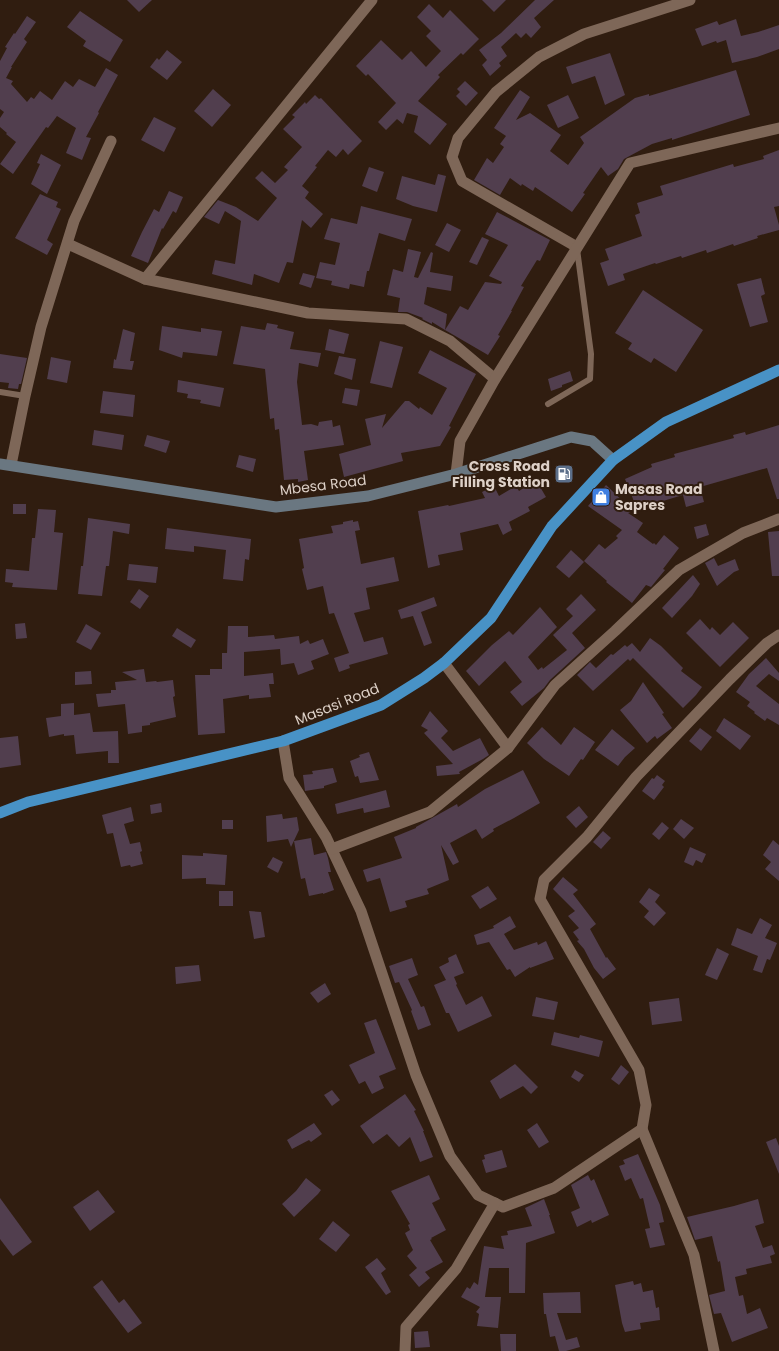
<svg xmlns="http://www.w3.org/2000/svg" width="779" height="1351" font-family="Poppins,sans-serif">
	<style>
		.building { fill: #513e4e }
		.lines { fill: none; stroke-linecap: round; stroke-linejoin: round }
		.service { stroke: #7e6758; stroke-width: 6 }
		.minor { stroke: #7e6758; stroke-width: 11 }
		.secondary { stroke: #6a7781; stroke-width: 11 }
		.trunk { stroke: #4892c6; stroke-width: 11 }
		.labels { text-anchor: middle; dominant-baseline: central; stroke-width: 4; stroke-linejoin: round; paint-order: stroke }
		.poi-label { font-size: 14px; font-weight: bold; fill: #ddd0c7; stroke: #301d10; text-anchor: end }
		.street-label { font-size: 14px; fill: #ddd0c7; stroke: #301d10 }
	</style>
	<rect width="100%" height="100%" fill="#301d10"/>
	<g class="building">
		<path d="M127,0h25l-13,12z"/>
		<path d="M482,0h24l-12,12z"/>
		<path d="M535,0h19l-20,18 7,9 -10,11 -5,-5 -5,5 -5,-5 -15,14 6,9 -8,7 2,3 -11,10 -8,-11 5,-5 -8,-10 22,-17z"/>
		<path d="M429,4l14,14 7,-8 29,29 -16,16 -2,-2 -23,22 2,2 -22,24 29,23 -17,21 -16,-13 4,-16 -11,-3 -4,11 -6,-5 -11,11 -8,-8 18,-19 -28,-29 -2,2 -10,-10 25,-26 21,20 9,-9 15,16 15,-16 -15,-15 5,-5 -14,-14z"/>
		<path d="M80,11l43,29 -13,22 -27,-16 3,-5 -19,-14z"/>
		<path d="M27,16l9,6 -12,17 3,3 -16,25h1l-6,11 7,3 -2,3 16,18 4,-5 3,2 6,-8 12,9 13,-19 8,6 6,-8 16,8 11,-19 12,7 -20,37 1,1 -13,24 5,1 -9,22 -16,-7 10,-25 -19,-12 -9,12 -2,-1 -33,47 -13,-10 16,-22 -10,-8 1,-1 -7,-6v-9l4,-6 -4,-3v-48l7,-13 -2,-1 9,-14 1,1z"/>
		<path d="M736,19l5,17 17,-4 21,-7v24l-22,8 -25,6 -6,-23 -9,3 -1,-2 -14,5 -7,-17 22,-8 2,4z"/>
		<path d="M167,50l15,12 -15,18 -17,-13 7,-9 2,2z"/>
		<path d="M610,53l15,42 -20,10 -10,-29 -23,8 -6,-17z"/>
		<path d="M736,70l14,45 -78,25v-2l-20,6 -28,15 -6,10 -10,7 -7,-9 -18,26 2,1 -13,18 -37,-25 -2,4 -11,-7 -1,2 -11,-8 -10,17 -26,-15 13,-22 6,5 11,-16 -4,-3 6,-8 -12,-8 26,-38 10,7 -14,23 14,-7 31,22 -11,16 18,14 16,-22 -4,-6 55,-39 14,-4v2z"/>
		<path d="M465,81l13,12 -12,13 -10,-10 4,-4 -3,-3z"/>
		<path d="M213,89l18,16 -19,22 -18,-16z"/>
		<path d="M315,95l4,4 2,-1 41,43 -14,14 -5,-6 -7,8 -8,-7 -13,16 2,1 -15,19 7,6 -4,6 18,16 -12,14 -9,-8 -9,43 -6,-1 -8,21 -25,-9 -2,11 -40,-11 3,-14 20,4 6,-43 -16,-10 -6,13 -15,-7 14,-17 18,7 22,14 19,-23 -22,-20 7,-7 13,12 13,-13 -4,-3 18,-20 -19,-18 12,-12 -3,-2 13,-13 1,2z"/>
		<path d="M568,95l11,23 -21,10 -11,-23z"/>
		<path d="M154,117l22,11 -12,24 -23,-12z"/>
		<path d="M779,150v56l-5,1 5,18v5l-22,6 1,2 -24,8 -1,-2 -26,9 -1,-3 -24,8 -1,-2 -25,8 -1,-1 -32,11 2,6 -17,6 -8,-23 9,-3 -4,-11 37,-13 -7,-21 5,-2 -3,-10 26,-8 -3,-9 73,-22 1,3 30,-8 -1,-3z"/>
		<path d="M41,154l20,11 -14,29 -16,-10 9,-20 -3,-1z"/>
		<path d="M369,167l15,5 -7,20 -15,-6z"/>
		<path d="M438,174l8,2 -9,36 -24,-6 -17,-7 6,-23 33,9z"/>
		<path d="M169,191l14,6 -7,16 -3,-2 -10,18 -1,-1 -14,35 -17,-7 11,-24 12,-23 5,3z"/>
		<path d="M40,194l18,8 -2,5 5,2 -14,31 6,4 -6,11 -32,-17z"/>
		<path d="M361,206l51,13 -7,22 -26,-8 -10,38h-2l-3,16 -14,-3 -1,5 -18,-4 1,-4 -16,-3 4,-16 15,3 5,-22 -16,-4 7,-21 26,6z"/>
		<path d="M497,212l53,28 -10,21 -3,-1 -16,26 3,1 -13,24h1l-14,24 2,1 -12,19 -43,-25 15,-24 8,4 17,-28 16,2 1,-2 -13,-6 19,-31 -23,-11z"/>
		<path d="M447,223l14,7 -12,22 -14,-7z"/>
		<path d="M482,237l7,3 -12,25 -8,-3z"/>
		<path d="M408,249l13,3 -7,25 4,1 13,-26 2,1 -3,19 23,4 -2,15 -24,-4 -3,17 23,10 -2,16 -13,-8v2l-10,-5 1,-1 -16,-6h-9l2,-14 -13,-3 6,-26 10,3z"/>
		<path d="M303,273l12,3 -4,12 -12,-4z"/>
		<path d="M761,278l4,16 -4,2 7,26 -18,5 -13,-43z"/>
		<path d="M643,290l60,40 -27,42 -22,-14 -3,5 -23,-14 4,-6 -17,-10z"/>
		<path d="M267,323l11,2 -1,3 17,4 -4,17 31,4 -3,14 -19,-4 -2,19 5,43 9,-1 7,2 1,-4 13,-2 1,7 7,-2 4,20 -40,6 4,29 -10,2v-3l-14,1 -5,-51 -4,1 -1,-12 -4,1 -5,-50 -32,-5 8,-38 24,4z"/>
		<path d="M162,326l39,6v-4l21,3 -5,25 -34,-4 -1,6 -23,-8z"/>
		<path d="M123,329l12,4 -5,28h4l-2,9 -19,-2 1,-9 2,1z"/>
		<path d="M329,329l20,5 -5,20 -19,-4z"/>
		<path d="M380,341l23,6 -11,41 -22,-5z"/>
		<path d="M430,350l46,24 -27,52 2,1 -11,19 -39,7 2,8 -59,16 -5,-23 32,-9 -6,-26 21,-5 -4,14 23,-27h4l10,8 1,-2 12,8 15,-27 -29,-15z"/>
		<path d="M0,354l27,4 -6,26h-2l-1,5 -10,-1 1,-5 -9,-1z"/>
		<path d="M339,356l17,3 -4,21 -18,-6z"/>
		<path d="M51,357l20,4 -4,22 -20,-4z"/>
		<path d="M570,371l3,10 -11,4v2l-11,4 -3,-12z"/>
		<path d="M178,380l46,8 -4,19 -20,-4 1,-3 -14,-2 1,-4 -11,-2z"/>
		<path d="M345,388l15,2 -3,16 -15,-3z"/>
		<path d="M103,391l32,4 -2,22 -33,-4z"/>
		<path d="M779,425v74h-2l-10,-31 -67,19 4,15 -18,5 -3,-12 -30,9 -1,-1 -15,6 -12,-30 27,-12 -1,-3 24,-7 -1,-3 60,-16 -1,-3 12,-3 1,3z"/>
		<path d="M94,430l30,5 -2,15 -30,-5z"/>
		<path d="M147,435l23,6 -4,12 -22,-7z"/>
		<path d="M239,455l17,4 -3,13 -17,-5z"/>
		<path d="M536,480l10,17 -18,10 2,4 -21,11 3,8 -9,5 -5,-11 -38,9 3,17 -25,5 2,10 -12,3 -10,-57 30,-6 1,1 36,-8 -3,-6 12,-6 5,10 17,-10 3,5z"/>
		<path d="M606,485l27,26 -5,2 15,10 -6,9 16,12 1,-1 2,2 8,-10 15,13 -16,21 2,1 -14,17 -5,-2 -14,18 -26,-21 1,-1 -23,-20 15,-17 6,5 13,-11 -2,-2 6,-6 -34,-24z"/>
		<rect x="13" y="504" width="13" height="10"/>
		<path d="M38,509l18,1 -2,22 9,1 -6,57 -45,-3 1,-4 -8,-1 1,-13 23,2 3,-33h3z"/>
		<path d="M88,518l42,6 -1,10 -16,-3 -4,35h-3l-4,30 -24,-2 3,-28h2z"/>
		<path d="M353,520v2l5,-1 2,9 -5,1 6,33 33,-7 5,24 -33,7 4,21 -16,4 10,29 19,-5 5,17 -39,11 1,3 -11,4 -5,-14 15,-5 -15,-40 -5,1 -6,-28 -16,4 -5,-21 2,-1 -5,-29 34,-6 -2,-7 12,-2v-2z"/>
		<path d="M706,524l3,11 -12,4 -3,-12z"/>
		<path d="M167,528l84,11 -2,21 -4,-1 -2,22 -20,-2 3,-29 -32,-4v6l-29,-3z"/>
		<path d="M779,531v45h-7l-4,-44z"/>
		<path d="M571,550l13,12 -15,16 -13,-11z"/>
		<path d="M714,558l4,8 17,-7 4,11 -5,2 -17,14 -12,-23z"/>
		<path d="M129,564l29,3 -2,16 -29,-3z"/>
		<path d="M693,575l7,9 -8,12 -20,22 -10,-10z"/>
		<path d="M139,589l10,7 -9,13 -10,-7z"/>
		<path d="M581,594l15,16 -24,23 13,15 -35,32 -6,8 -22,18 -12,-14 12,-10 -17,-21 -26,25 -13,-15 26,-26 17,-14 4,4 27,-28 17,20 -29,30 10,13 4,-3 1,2 24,-19 -14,-15 20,-19 -7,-7z"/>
		<path d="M434,597l3,9 -16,6 11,31 -8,3 -11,-30 -12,3 -3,-9z"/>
		<path d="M700,619l10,11 2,-3 8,8 13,-13 16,16 -29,29 -34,-34z"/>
		<path d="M25,623l2,15 -11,1 -1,-15z"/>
		<path d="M86,624l15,9 -10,17 -15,-8z"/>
		<path d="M228,626h20v11l26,-2 1,4 24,-3 1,8 8,-4 2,4 13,-5 6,15 -18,7 3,8 -16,6 -4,-12 -13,2 -1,-16 -36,3v24l29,-3 1,11h-5l2,13 -22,2v-4l-26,4 2,34 -27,2 -3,-60h15v-6h12v-16h5z"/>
		<path d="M177,628l19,12 -5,8 -19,-12z"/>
		<path d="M650,638l11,8 22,22 -2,3 21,16 -6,8 -13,13 -50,-50 -3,3 -2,-2 -35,32 -16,-16 13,-13 6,6 15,-14 2,1 12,-10 2,2 5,-4 8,9z"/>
		<path d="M766,658l13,15v8l-10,-7 -13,12 23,18v21l-12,-7 -2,3 -11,-8 1,-1 -8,-6 3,-4 -14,-10 13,-18z"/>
		<path d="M144,669l2,13 10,-1 1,1 16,-2 2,16 -2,1 3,20 -26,6v2l-8,1v6l-14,2 -3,-30 -27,3 -2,-13 15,-1v-3h5l-1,-8 22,-2 -15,-8z"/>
		<path d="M91,671l1,13 -17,1v-13z"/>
		<path d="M643,682l21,31 -2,1 10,14 -15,11 -2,-3 -8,7 -27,-33 11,-9z"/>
		<path d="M74,703v12l16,-2 3,19 25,-1 1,32h-11v-12l-32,3 -2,-19 -10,1v-2l-15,3 -3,-19 15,-2v-12z"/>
		<path d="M430,711l18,20 -7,7 12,13 27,-13 9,17 -6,4 -24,13 1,2 -23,2 -1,-10 17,-2 -29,-31 4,-3 -7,-4z"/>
		<path d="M724,718l27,18 -11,14 -24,-19z"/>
		<path d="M542,727l19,18 13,-18 21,15 -12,18 -2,-1 -12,17 -25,-17 -17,-16z"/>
		<path d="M700,728l12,9 -11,14 -12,-10z"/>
		<path d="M612,729l23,19 -10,9 -7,9 -23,-16z"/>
		<path d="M18,736l3,29 -21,3v-30z"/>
		<path d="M369,752l10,28 -19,3 -2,-7 -3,1 -5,-16 10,-4 -1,-2z"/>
		<path d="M333,768l4,14 -13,4v2l-19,3 -2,-16 10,-1 -1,-3z"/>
		<path d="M523,770l17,33 -26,15 -21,11 1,2 -12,8 -6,-10 -26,14 9,19 -6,3 -12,-20 8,35 -22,9 2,5 -24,7 2,6 -17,5 -10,-34 -13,4 -4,-12 39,-12 -8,-21 22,-9v-1l41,-23 1,3 27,-18z"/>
		<path d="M657,775l8,6 -3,4 2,2 -10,13 -12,-9 10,-13 2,1z"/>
		<path d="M386,790l4,17 -26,6 -1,-5 -26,6 -2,-10z"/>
		<path d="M161,803l1,9 -11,2 -1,-9z"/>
		<path d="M579,806l9,11 -12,11 -10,-11z"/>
		<path d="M131,807l3,14 -10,3 6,20 10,-2 2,9 -2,1 3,12 -12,3 -1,-2 -9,2 -8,-34 -6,1 -5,-19z"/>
		<path d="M282,814l1,5 14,-2 2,13 -8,17 -3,-8 -21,3 -1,-26z"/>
		<path d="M681,819l13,9 -10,11 -11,-10z"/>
		<rect x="222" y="820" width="11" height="9"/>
		<path d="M662,822l7,6 -10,12 -7,-6z"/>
		<path d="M603,831l8,7 -10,11 -8,-7z"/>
		<path d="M311,838l3,17 12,-3 2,6 3,14h-3l6,18 -11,4v-1l-14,3 -4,-18 -4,1 -1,-5 -6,-33z"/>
		<path d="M773,840l6,5v36l-14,-12 6,-7 -8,-7z"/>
		<path d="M690,847l16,7 -4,9 -6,-3 -3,6 -9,-4z"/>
		<path d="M203,853l24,2 -2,30 -19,-1v-6l-24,1v-24l21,1z"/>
		<path d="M273,857l10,5 -5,11 -11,-6z"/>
		<path d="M563,877l15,13 -5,4 23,30 -6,5 16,29 1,-1 9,12 -13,10 -9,-11 -10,-19 -7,-8 2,-1 -6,-8 6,-4 -11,-12 7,-5 -22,-22z"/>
		<path d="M488,886l9,13 -17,10 -9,-13z"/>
		<path d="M649,888l11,7 -5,7 11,11 -12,13 -10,-9 5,-6 -10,-9z"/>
		<rect x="219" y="891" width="14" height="15"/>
		<path d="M249,911l12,1 4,25 -11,2z"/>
		<path d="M510,916l6,11 -12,7 10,16 23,-8 1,3 8,-4 8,18 -24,9v-1l-15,10 -5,-8 -3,1 -18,-28 -12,3 -3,-10 20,-7 -1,-2z"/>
		<path d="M760,918l12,7 -7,13 12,5 -7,17 -3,-1 -5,14 -9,-3 5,-14 -27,-11 6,-17 15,6z"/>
		<path d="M717,948l12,6 -12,26 -12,-5z"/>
		<path d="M456,954l8,19 -10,4 3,7 -1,1 10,20 16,-9 10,20 -34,16 -9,-19h-3l-12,-28 12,-5 -7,-13 10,-5 -1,-4z"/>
		<path d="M412,958l6,17 -10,4 13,28 3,-1 7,19 -13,5 -7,-19 1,-1 -13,-28 -4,1 -6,-17z"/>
		<path d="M199,965l2,16 -25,3 -1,-17z"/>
		<path d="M325,983l6,11 -13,9 -8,-10z"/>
		<path d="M536,997l22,5 -4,18 -22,-4z"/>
		<path d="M679,998l3,23 -30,4 -3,-23z"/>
		<path d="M376,1019l20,50 -17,7 5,12 -12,6 -7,-13 -6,3 -10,-19 26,-12 -11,-30z"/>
		<path d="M554,1032l25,6 1,-3 23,6 -4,16 -48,-12z"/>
		<path d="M515,1064l23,23 -7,7 -8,-8 -23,13 -10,-18z"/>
		<path d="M621,1065l8,7 -10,13 -8,-6z"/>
		<path d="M575,1070l9,5 -5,7 -8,-5z"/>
		<path d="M332,1090l8,10 -8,6 -8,-11z"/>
		<path d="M405,1094l11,16 -2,1 10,20h-1l10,26 -13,5 -10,-25 -11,10 -12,-13 -14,10 -13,-18z"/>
		<path d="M314,1123l8,11 -11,8 -2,-2 -17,9 -5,-9z"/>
		<path d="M537,1123l12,19 -10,6 -12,-18z"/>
		<path d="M776,1138l3,8v28l-13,-32z"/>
		<path d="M502,1150l5,17 -21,6 -4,-13 3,-1 -1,-4z"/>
		<path d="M638,1154l22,51 4,17 -5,1 6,22 -15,3 -5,-19 5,-1 -7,-30 -3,1 -9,-21 -6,3 -6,-15 6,-2 -2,-4z"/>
		<path d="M429,1175l11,24 -8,4 14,27 -15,8 1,1 -2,1 13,22 -18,10 5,6 -11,9 -10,-12 8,-7 -10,-12 6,-6 -8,-17 5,-3 -2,-5 2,-1 -19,-33z"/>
		<path d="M588,1175l3,6 3,-2 15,36 -17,8 -1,-3 -14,7 -6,-15 9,-4 -9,-23z"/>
		<path d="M306,1178l15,12 -3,4 -24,23 -12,-13 14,-13z"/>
		<path d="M98,1190l17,22 -25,19 -17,-24z"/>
		<path d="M0,1198l32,44 -19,14 -13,-17z"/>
		<path d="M544,1199l6,16h-1l6,18 -29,10 -1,50h-16v-25h-20l-4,29h16l-3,31 -21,-2 2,-12 -3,-2 4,-5 -19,-10 6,-10 3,2 4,-7 4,3 6,-39 20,3 -3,-13 7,-1 -1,-4 25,-5 -7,-18z"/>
		<path d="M758,1199l6,24 -9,3 8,22 9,-3 3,9 -5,2 2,7 -26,6 1,5 -12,3 4,19 4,-1 4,19 13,-6 8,20 -36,14 -11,-29 -7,1 -5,-19 16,-4 -5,-30 -2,1 -6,-26 -17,4 -8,-23 47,-11z"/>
		<path d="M333,1221l17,14 -14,17 -17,-13z"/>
		<path d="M377,1258l9,11 -5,4 10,19 -5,3 -21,-28z"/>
		<path d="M102,1280l17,23 5,-4 18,24 -14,10 -35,-46z"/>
		<path d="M633,1281l1,4 7,-2 2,9 10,-2 3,18 3,-1 1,13 -20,3 1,6 -16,3 -3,-9 -7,-38z"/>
		<path d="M580,1292l1,21h-24l9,27 11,-3 3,10 -14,4h-7l-4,-15 -5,1 -4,-23h-2l-1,-21z"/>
		<path d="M428,1331l2,16 -15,1 -1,-16z"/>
		<path d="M500,1334h16v17h-15z"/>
	</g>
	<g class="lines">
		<g class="service">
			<path d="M0,392l25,4"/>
			<path d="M548,404l42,-25 1,-25 -14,-105"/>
		</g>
		<g class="minor">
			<path d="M68,244l77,35 163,34 98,6 44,22 45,38"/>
			<path d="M577,247l-115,-66 -10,-24 6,-19 38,-46 43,-35 45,-23 106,-34"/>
			<path d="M145,279l227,-279"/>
			<path d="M11,465l14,-69 16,-69 33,-106 37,-80"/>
			<path d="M456,474l4,-33 35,-62 135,-216 149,-35"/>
			<path d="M444,663l64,85"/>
			<path d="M283,741l6,37 37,59 35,74 55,164 34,81 28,39 25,12 51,-19 88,-59 4,-24 -7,-35 -99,-171 4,-19 43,-43 49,-60 94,-98 37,-36 12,-8"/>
			<path d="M332,849l98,-37 78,-64 47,-63 60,-54 64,-61 64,-37 36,-14"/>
			<path d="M642,1129l52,126 20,96"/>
			<path d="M405,1351l1,-24 50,-58 39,-66"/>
		</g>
		<path class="secondary" d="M0,464l276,43 92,-11 88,-22 115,-37 21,4 21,19"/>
		<path class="trunk" d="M0,813l28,-11 255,-61 98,-36 43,-27 20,-15 47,-45 61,-92 61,-66 53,-38 113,-52"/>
	</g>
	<defs>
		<symbol id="fuel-square" viewBox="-11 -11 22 22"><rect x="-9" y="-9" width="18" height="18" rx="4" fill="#5c6f8a" stroke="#301d10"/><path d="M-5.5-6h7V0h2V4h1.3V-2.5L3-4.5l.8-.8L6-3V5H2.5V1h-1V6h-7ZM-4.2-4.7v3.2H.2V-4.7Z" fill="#fff"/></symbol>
		<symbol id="shop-square" viewBox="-11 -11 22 22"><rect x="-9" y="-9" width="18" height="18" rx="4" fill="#3f7fe0" stroke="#301d10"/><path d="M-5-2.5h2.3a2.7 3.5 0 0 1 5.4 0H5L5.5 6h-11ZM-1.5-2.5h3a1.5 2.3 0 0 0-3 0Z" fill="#fff"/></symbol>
	</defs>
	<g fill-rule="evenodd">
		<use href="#fuel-square" x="553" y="463" width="22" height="22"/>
		<use href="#shop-square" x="590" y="486" width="22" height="22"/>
	</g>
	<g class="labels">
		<g class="poi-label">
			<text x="550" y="466">Cross Road<tspan x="550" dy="16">Filling Station</tspan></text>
			<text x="615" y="489" text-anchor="start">Masas Road<tspan x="615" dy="16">Sapres</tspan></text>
		</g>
		<g class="street-label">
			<text transform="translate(323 485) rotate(-7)">Mbesa Road</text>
			<text transform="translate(337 704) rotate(-22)">Masasi Road</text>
		</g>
	</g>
</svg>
